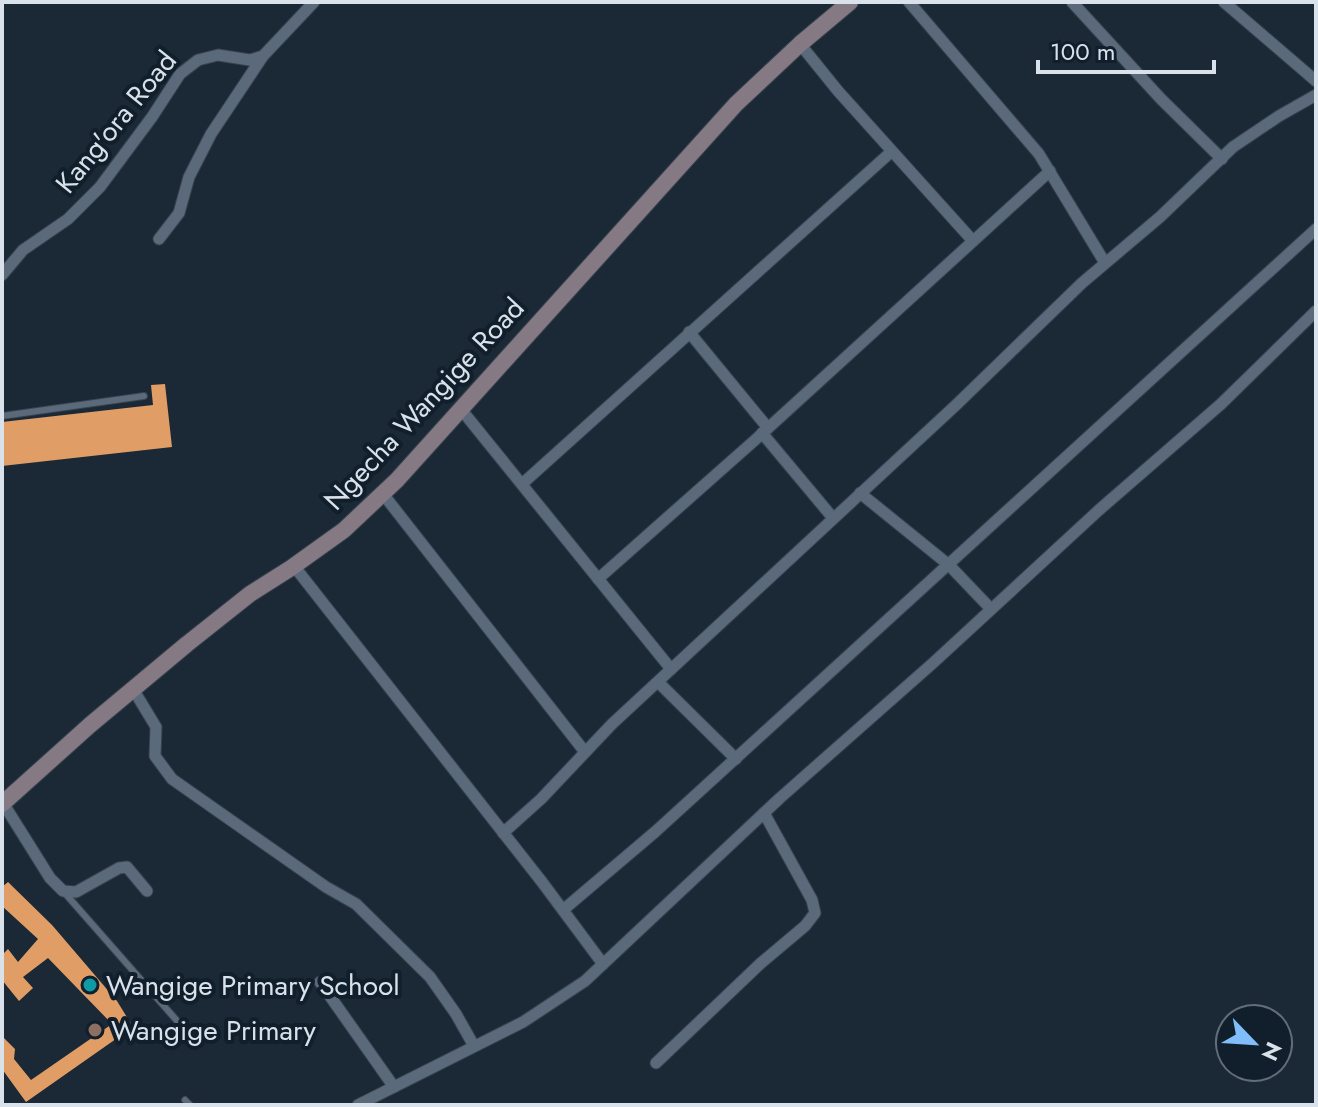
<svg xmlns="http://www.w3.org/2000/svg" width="1318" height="1107" font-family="Jost,sans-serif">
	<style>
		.building { fill: #e09d66 }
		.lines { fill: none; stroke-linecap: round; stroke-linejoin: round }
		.lane-casing { stroke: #38434e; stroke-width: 8 }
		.street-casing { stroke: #38434e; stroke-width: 13 }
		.secondary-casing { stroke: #38434e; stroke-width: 18 }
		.lane { stroke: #5a6a7a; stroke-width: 6 }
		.street { stroke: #5a6a7a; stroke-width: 11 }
		.secondary { stroke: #857984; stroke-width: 16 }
		.culture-dot { fill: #0f9aa8; stroke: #111f2c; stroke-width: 3 }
		.education-dot { fill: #8d6e63; stroke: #111f2c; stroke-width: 3 }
		.labels { text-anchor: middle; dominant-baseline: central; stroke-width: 8; stroke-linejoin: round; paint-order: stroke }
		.street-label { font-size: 28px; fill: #d9e2eb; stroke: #111f2c }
		.poi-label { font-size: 28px; fill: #d9e2eb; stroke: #111f2c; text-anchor: start }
	</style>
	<rect width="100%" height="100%" fill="#1b2936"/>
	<g class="building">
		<path d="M165,384l7,63 -170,19v-44l151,-17 -2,-20z"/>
		<path d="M8,882l44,43 65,76 16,26 -107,75 -24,-33v-33l13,13 -1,10 17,21 81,-56 -64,-66 -25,19 10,11 -14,13 -17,-21v-25l6,-6 10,13 20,-23 -36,-33v-19z"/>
	</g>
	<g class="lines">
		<defs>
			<g id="lane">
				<path d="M2,416l142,-20"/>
				<path d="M63,891l130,148"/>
				<path d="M185,1100l5,5"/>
			</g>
			<g id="street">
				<path d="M909,2l130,152 66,109"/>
				<path d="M1072,2l89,97 61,60"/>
				<path d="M1224,2l92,79"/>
				<path d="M800,44l38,47 135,150"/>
				<path d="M159,239l20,-26 10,-36 22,-43 52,-78"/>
				<path d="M2,275l21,-25 45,-31 32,-32 52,-70 28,-43 18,-14 20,-5 32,5 13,-4 51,-54"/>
				<path d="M689,332l79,96"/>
				<path d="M460,408l211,261"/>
				<path d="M762,433l71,85"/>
				<path d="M522,484l369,-332"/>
				<path d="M860,493l89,72 41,43"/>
				<path d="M383,494l202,258"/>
				<path d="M294,566l248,316 61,82"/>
				<path d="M598,579l157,-139 295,-269"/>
				<path d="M658,682l78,77"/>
				<path d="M133,689l23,38 -1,29 17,23 154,108 30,17 74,73 26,37 18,32"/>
				<path d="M3,803l47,75 13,13 13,1 43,-24 8,-1 20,24"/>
				<path d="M503,833l38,-34 71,-75 344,-319 126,-122 78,-66 73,-70 46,-31 37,-21"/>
				<path d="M563,910l92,-78 661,-603"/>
				<path d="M320,982l74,105"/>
				<path d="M656,1063l105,-100 44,-37 10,-13 -3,-13 -48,-87"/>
				<path d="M358,1105l165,-83 62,-41 195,-183 153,-135 166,-153 122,-106 95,-93"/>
			</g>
			<path id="secondary" d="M2,804l88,-79 97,-81 63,-50 41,-26 53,-38 53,-50 339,-376 64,-60 50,-42"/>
		</defs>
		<use href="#lane" class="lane-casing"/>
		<use href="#street" class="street-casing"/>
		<use href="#secondary" class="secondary-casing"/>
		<use href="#lane" class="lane"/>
		<use href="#street" class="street"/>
		<use href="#secondary" class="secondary"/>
	</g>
	<circle class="culture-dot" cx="90" cy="985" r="8"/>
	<circle class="education-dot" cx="95" cy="1030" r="8"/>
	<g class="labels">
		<g class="street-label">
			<text transform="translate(116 122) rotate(-51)">Kang'ora Road</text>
			<text transform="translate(424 404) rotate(-47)">Ngecha Wangige Road</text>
		</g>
		<g class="poi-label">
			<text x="106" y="985">Wangige Primary School</text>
			<text x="111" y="1030">Wangige Primary</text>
		</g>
	</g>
	<rect width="1318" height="1107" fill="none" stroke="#d9e2eb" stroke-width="8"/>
	<g transform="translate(1254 1043) rotate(115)"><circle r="38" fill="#111f2c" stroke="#616d78" stroke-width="2"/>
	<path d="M0-6L14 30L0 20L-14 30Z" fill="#80bdfa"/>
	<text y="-12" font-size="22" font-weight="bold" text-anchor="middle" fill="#d9e2eb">N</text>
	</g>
	<path d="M1038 60v12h176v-12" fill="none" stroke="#d9e2eb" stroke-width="4"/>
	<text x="1050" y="60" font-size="24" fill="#d9e2eb" stroke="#111f2c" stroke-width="6" paint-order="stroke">100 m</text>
</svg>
